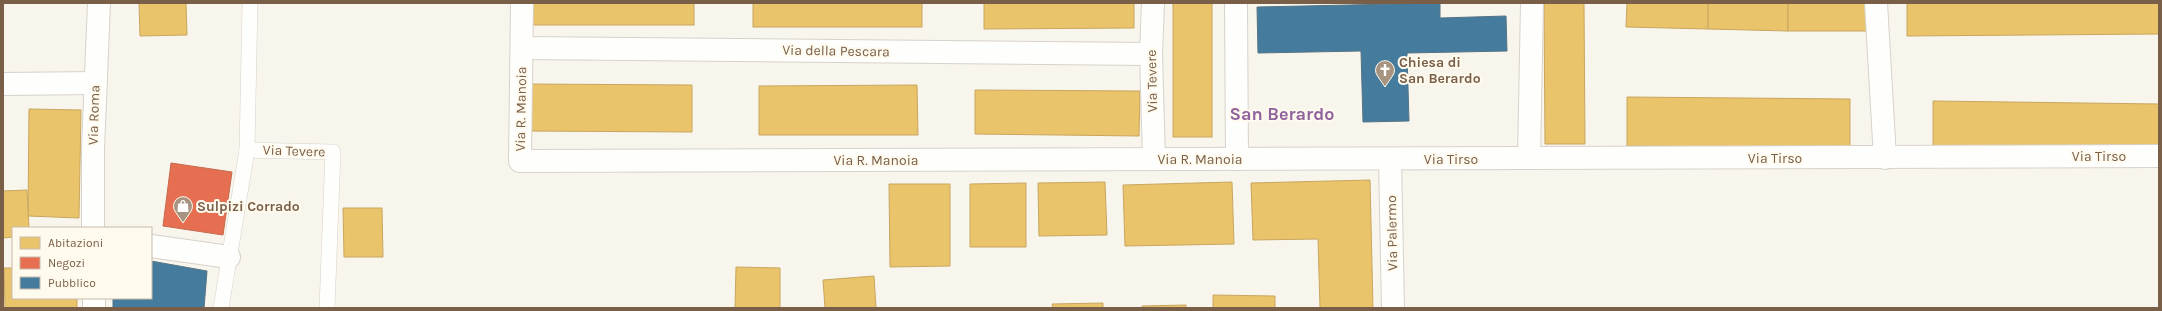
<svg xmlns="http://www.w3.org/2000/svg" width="2162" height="311" font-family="Karla,sans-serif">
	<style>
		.homes { fill: #e9c46a; stroke: #c8a660 }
		.shops { fill: #e76f51; stroke: #c66a4e }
		.public { fill: #457b9d; stroke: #557384 }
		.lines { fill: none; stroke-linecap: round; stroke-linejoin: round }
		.service-casing { stroke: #d7d2ca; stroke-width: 16 }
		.minor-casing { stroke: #d7d2ca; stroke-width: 24 }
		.service { stroke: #fefefc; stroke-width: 15 }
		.minor { stroke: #fefefc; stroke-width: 22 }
		.labels { text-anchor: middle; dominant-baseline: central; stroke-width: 4; stroke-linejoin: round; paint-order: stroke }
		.street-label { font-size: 14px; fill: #7a5f48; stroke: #fffaee }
		.poi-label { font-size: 14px; font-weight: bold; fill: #7a5f48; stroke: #fffaee; text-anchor: start }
		.district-label { font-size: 18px; font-weight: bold; fill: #90639e; stroke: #fffaee }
	</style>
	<rect width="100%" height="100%" fill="#f8f5ec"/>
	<g class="homes">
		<path d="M139,3h47l1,32 -47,1z"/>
		<rect x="533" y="3" width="161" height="22"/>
		<rect x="753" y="3" width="169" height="24"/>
		<path d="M984,3h150v25l-150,1z"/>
		<rect x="1173" y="3" width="39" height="134"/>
		<path d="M1544,3h40l1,141h-40z"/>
		<path d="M1627,3h81v26l-82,-2z"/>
		<path d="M1708,3h80v28l-80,-2z"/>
		<rect x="1788" y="3" width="82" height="28"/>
		<path d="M1907,3h252v31l-252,2z"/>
		<path d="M527,84l165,1v47l-165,-1z"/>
		<path d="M917,85l1,50h-159v-49z"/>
		<path d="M975,90l165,1 -1,45 -164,-2z"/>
		<path d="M1627,97l223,2v49l-223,-2z"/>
		<path d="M1933,101l226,3v45l-226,-3z"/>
		<path d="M29,109l52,1 -2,108 -51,-2z"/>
		<path d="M1370,180l3,128h-53l-2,-69 -65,1 -2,-57z"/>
		<path d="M1105,182l2,53 -68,1 -1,-53z"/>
		<path d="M1232,182l2,62 -109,2 -2,-61z"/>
		<path d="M1026,183v64h-56v-63z"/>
		<path d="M889,184h61v82l-60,1z"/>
		<path d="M27,190l2,38h-16v9l-10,1v-47z"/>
		<path d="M343,208h39l1,49h-39z"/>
		<path d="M736,267l44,1v40h-45z"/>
		<path d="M4,268h9v30h64v10h-72z"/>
		<path d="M874,276l2,32h-51l-2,-28z"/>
		<path d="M1213,295l62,1v12h-62z"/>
		<path d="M1103,303v5h-50l-1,-4z"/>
		<path d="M1186,305v3h-44v-2z"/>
	</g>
	<path class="shops" d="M171,163l61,9 -9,63 -60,-9z"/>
	<g class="public">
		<path d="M1440,3v15l66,-2 1,35 -100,2 2,68 -46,1 -2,-71 -103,2 -1,-46z"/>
		<path d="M151,261l56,10 -3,37h-91v-10h38z"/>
	</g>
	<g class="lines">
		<defs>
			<g id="service">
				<path d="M250,3l-3,147 86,2 -6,156"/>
				<path d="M221,308l26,-158"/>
			</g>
			<g id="minor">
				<path d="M522,3l-2,158 1639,-5"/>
				<path d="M1153,3l-2,51 3,105"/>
				<path d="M1236,3l1,156"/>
				<path d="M1876,3l9,155"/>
				<path d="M522,48l629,6"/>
				<path d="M3,84l93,-1"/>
				<path d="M1529,158l3,-155"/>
				<path d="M1390,159l3,149"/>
				<path d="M93,228v-79l6,-146"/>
				<path d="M151,246l78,11"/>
				<path d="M94,298v10"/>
			</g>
		</defs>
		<use href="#service" class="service-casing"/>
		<use href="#minor" class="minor-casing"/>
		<use href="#service" class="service"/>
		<use href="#minor" class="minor"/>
	</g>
	<defs>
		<symbol id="church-pin" viewBox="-11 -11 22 30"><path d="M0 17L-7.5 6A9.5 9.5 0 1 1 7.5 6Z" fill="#a69481" stroke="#fffaee"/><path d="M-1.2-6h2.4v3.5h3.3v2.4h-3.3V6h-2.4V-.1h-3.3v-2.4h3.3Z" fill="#fff"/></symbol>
		<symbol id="shop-pin" viewBox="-11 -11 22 30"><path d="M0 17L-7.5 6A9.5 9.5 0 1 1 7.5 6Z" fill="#a69481" stroke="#fffaee"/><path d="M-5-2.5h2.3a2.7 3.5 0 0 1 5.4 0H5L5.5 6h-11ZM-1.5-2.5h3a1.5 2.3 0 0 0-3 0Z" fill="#fff"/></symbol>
	</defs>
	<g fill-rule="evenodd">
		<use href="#church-pin" x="1374" y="59" width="22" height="30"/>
		<use href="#shop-pin" x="172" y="195" width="22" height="30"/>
	</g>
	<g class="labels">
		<g class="street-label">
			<text transform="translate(836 51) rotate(1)">Via della Pescara</text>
			<text transform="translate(1152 81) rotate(-91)">Via Tevere</text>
			<text transform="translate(521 109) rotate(-89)">Via R. Manoia</text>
			<text transform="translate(94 115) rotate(-88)">Via Roma</text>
			<text transform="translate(294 151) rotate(2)">Via Tevere</text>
			<text x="2099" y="156">Via Tirso</text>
			<text x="1775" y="158">Via Tirso</text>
			<text x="1200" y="159">Via R. Manoia</text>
			<text x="1451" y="159">Via Tirso</text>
			<text x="876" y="160">Via R. Manoia</text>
			<text transform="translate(1392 233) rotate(-91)">Via Palermo</text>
		</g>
		<g class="poi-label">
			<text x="1399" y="62">Chiesa di<tspan x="1399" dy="16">San Berardo</tspan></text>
			<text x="197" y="206">Sulpizi Corrado</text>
		</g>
		<g class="district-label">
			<text x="1282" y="114">San Berardo</text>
		</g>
	</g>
	<rect width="2162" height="311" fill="none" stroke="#7a5f48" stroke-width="8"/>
	<rect x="12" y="227" width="140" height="72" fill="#fffaee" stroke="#cabcac"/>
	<rect x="20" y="237" width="20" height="12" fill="#e9c46a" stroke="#cabcac"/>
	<text x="48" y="247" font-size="12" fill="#7a5f48">Abitazioni</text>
	<rect x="20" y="257" width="20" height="12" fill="#e76f51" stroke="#cabcac"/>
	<text x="48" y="267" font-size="12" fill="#7a5f48">Negozi</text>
	<rect x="20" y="277" width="20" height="12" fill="#457b9d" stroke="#cabcac"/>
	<text x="48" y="287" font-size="12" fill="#7a5f48">Pubblico</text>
</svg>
